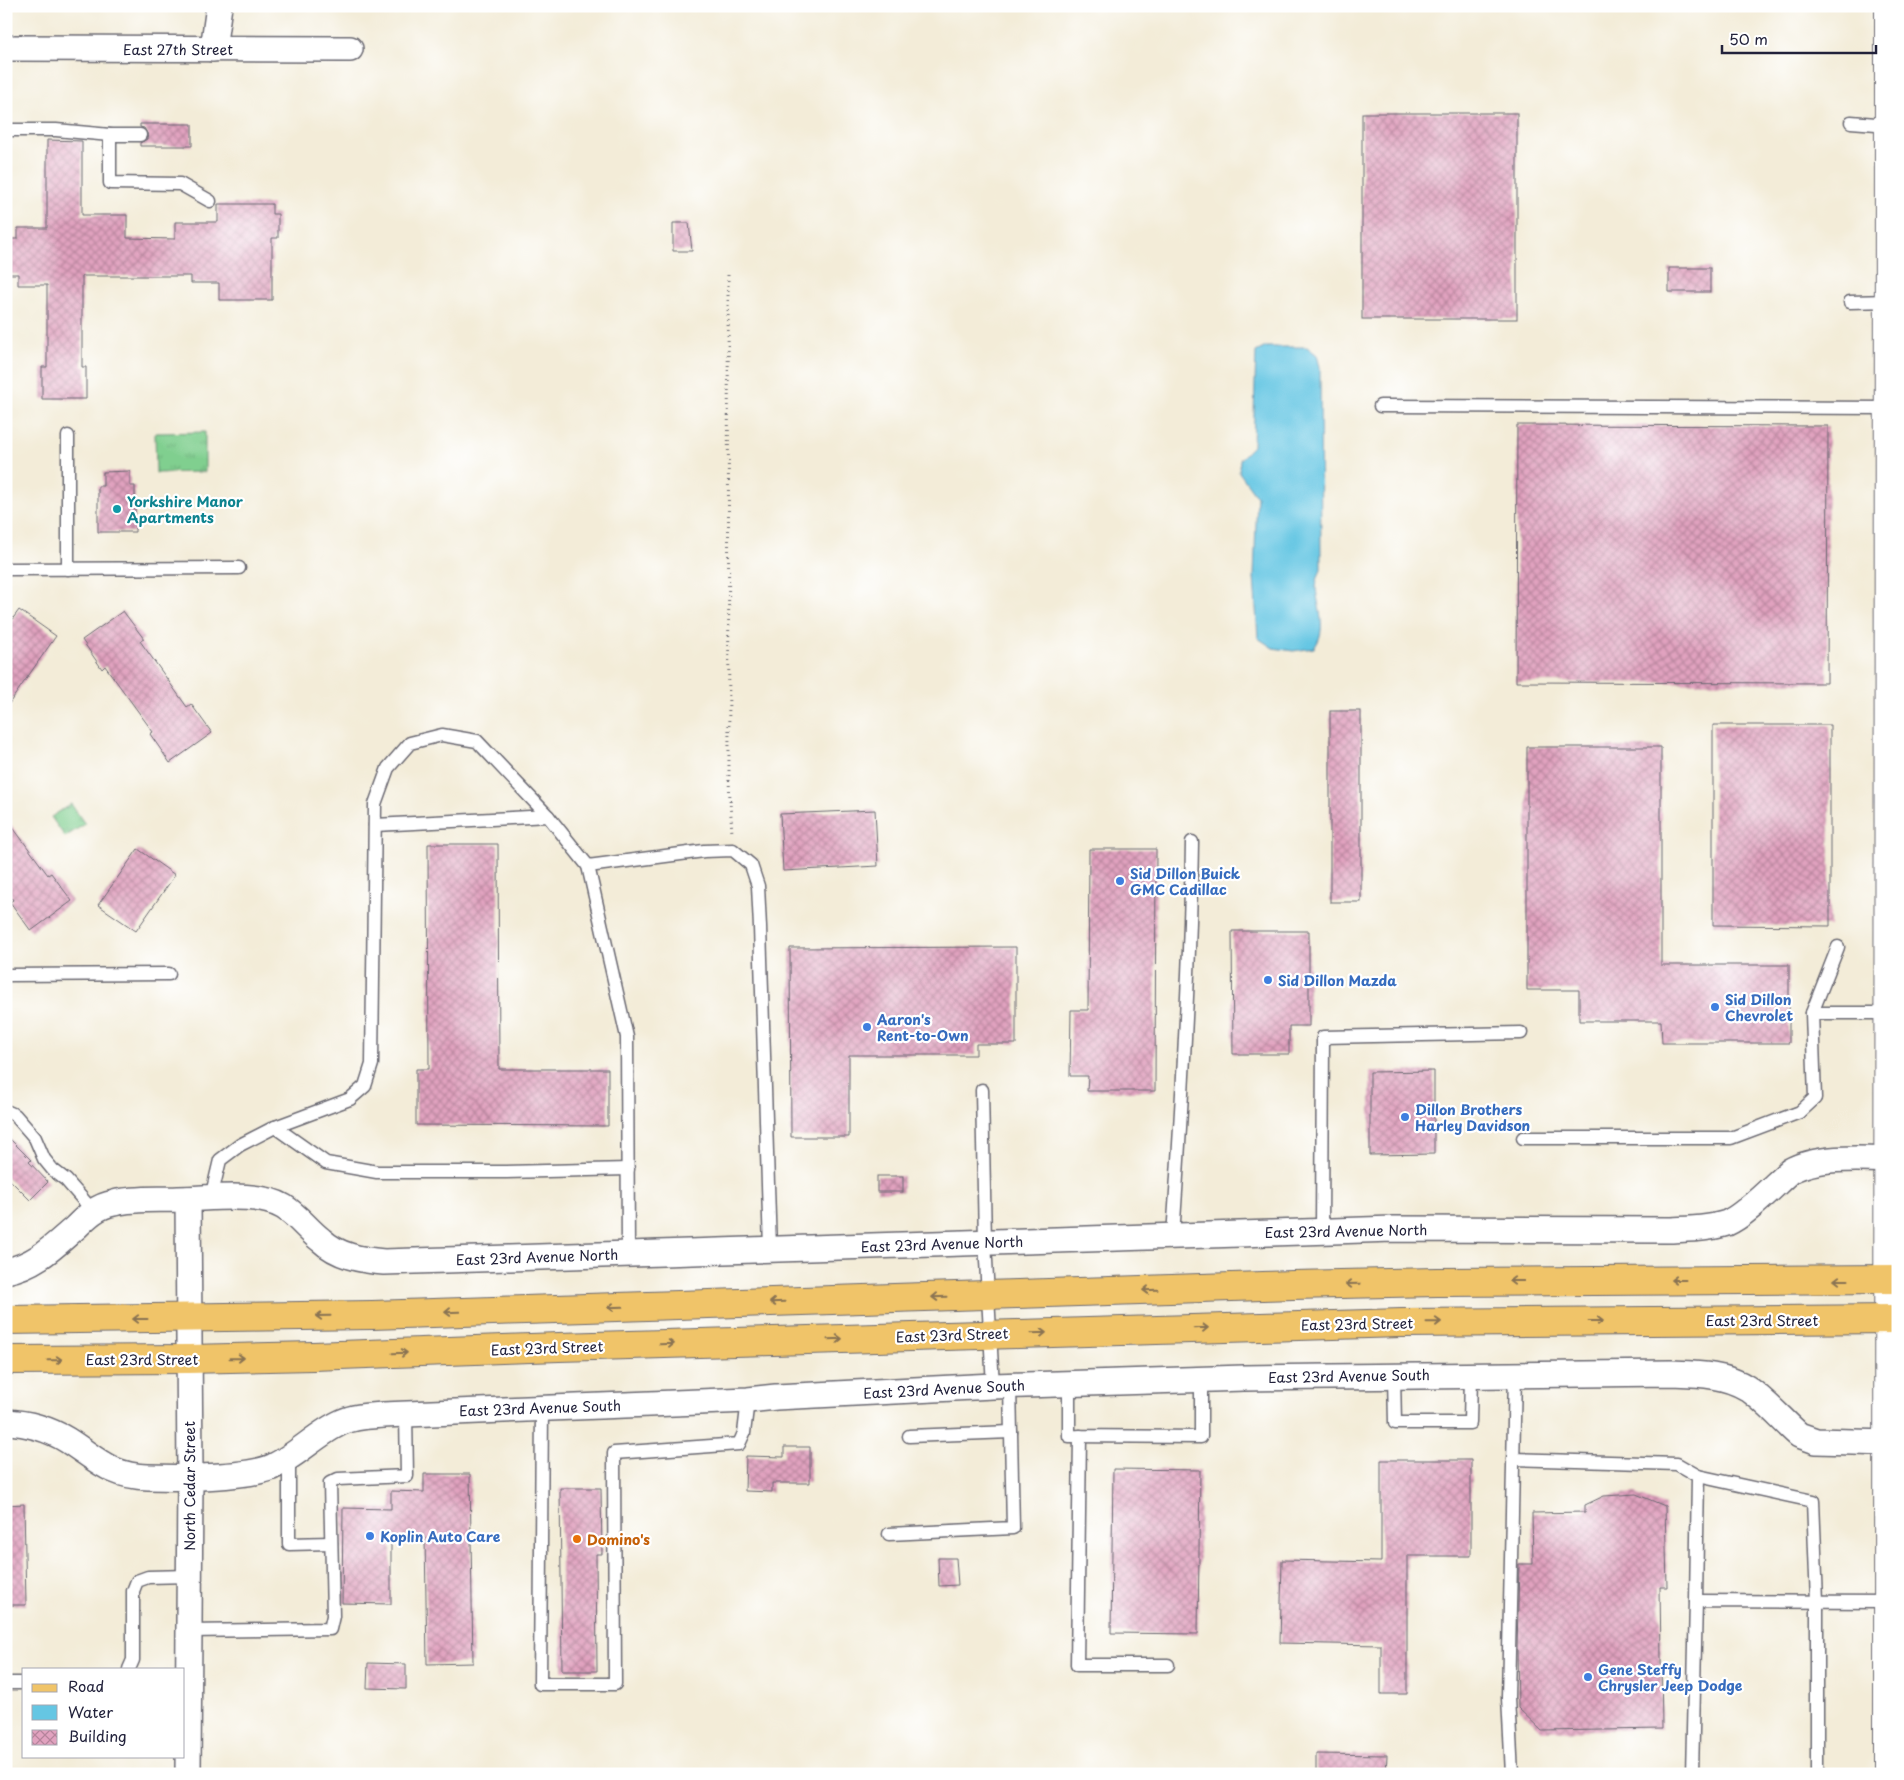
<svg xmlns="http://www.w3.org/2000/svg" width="1904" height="1780" font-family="'Playpen Sans',sans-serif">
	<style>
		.park { fill: url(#park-tufts); stroke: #517865 }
		.water { fill: #65c6e3; stroke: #44748f }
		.building { fill: url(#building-cross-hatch) }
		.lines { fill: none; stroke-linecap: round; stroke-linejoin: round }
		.service-casing { stroke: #6b6972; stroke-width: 15 }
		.minor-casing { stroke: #6b6972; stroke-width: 28 }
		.tertiary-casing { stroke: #6b6972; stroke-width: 30 }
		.primary-casing { stroke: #6b6972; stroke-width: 30 }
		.path { stroke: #6b6972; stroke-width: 3; stroke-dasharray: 1 4; stroke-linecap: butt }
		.service { stroke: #fff; stroke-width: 12 }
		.minor { stroke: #fff; stroke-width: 25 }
		.tertiary { stroke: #fff; stroke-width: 28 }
		.primary { stroke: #f0c469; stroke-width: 28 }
		.oneway { stroke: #897352 }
		.culture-dot { fill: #0f9aa8; stroke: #fff; stroke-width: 2 }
		.shop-dot { fill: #3f7fe0; stroke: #fff; stroke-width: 2 }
		.food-dot { fill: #e8710a; stroke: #fff; stroke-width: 2 }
		.labels { text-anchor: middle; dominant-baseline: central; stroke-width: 4.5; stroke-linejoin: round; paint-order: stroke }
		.street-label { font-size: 14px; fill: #22223b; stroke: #fff }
		.culture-label { font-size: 14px; font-weight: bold; fill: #0d838f; stroke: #fff; text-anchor: start }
		.shop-label { font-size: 14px; font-weight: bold; fill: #366cbe; stroke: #fff; text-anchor: start }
		.food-label { font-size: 14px; font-weight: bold; fill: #c56008; stroke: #fff; text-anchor: start }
	</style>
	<defs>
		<pattern id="park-tufts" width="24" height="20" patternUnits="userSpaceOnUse" patternTransform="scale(1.25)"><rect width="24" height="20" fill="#80cf8f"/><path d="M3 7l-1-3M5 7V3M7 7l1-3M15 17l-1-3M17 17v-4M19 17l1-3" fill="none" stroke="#6eb17c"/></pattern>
		<pattern id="building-cross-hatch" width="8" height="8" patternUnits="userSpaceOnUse" patternTransform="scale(1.25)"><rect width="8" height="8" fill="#e1a2bf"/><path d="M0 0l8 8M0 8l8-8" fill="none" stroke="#b6849c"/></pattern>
	</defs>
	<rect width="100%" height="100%" fill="#fff"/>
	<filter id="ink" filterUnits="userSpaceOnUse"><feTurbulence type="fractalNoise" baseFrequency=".02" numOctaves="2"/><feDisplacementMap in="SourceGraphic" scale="10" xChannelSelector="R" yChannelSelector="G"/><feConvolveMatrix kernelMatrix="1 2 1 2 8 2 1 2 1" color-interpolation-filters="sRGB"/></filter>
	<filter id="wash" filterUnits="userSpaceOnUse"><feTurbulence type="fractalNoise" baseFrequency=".0096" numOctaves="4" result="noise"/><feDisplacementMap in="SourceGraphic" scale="20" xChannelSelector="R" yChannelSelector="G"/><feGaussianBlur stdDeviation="1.12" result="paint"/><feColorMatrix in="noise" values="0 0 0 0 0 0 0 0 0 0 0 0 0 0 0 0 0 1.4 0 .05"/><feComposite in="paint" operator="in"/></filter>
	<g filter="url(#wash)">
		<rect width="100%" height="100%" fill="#f3ecd8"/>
		<g class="park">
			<path d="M205,432v40l-49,1 -1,-40z"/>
			<path d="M71,804l14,20 -20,13 -14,-20z"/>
		</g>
		<path class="water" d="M1266,347h41l10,8 3,12 1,202c-2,6 -5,13 -5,19 2,22 12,41 -2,60l-21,3 -20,-3 -15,-10 -4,-61 3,-80 -18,-25 1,-13 13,-13 3,-94z"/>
		<g id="blocks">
			<g class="building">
				<rect x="1362" y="113" width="155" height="206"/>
				<path d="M140,124h52v22h-52v-3l7,-4 1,-4 -4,-7 -4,-1z"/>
				<path d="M47,140l35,1v74h45v23l48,1v-17h43v-18h54v10h6v24h-6v62h-53v-17h-28v-7h-109v91h4v32h-44v-32h5v-82h-29v-11h-11v-35h11v-11h29z"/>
				<path d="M673,223h16l3,28h-19z"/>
				<rect x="1669" y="268" width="41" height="24"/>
				<path d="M1517,425l311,1 -1,257 -311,-1z"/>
				<path d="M130,471v15h5v46h-37v-46h5v-14z"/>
				<path d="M19,610l37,26 -50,72v-80z"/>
				<path d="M123,611l21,28 -4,2 47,66 4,-3 21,29 -42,30 -20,-29 3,-2 -48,-66 -3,3 -20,-29z"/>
				<rect x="1330" y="711" width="31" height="191"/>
				<path d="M1713,725h117v201l-117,-1z"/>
				<path d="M1527,747h134v218h128v78h-127l-1,-22h-82v-31h-52z"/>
				<path d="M875,810l3,56 -95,5 -3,-57z"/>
				<path d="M6,818l42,57 3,-2 21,28 -41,30 -21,-29 3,-2 -7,-10z"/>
				<path d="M428,844h70l1,225h109v57l-192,-1v-56h13z"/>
				<path d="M138,849l37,26 -39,56 -38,-26z"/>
				<path d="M1089,849h67l-1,242h-68l1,-15h-18l1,-66h17z"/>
				<path d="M1232,931h77v95h-20v28h-56z"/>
				<path d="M1016,947v97h-40v11h-127v82h-58l-1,-189z"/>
				<path d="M1434,1071v83l-64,1v-83z"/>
				<path d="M6,1135l25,25 -2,2 19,20 -18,18 -24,-24z"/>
				<rect x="877" y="1176" width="26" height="16"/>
				<path d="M784,1447h26v36h-38v9l-27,-1 1,-35 38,1z"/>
				<path d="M1381,1460h90v96h-64v138h-26v-49l-101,-2 2,-83 99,2z"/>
				<path d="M1113,1469l87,1 -2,164 -87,-1z"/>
				<path d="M424,1474h46l3,189 -46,1 -2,-127h-34v67l-49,-1 1,-95 48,1v-18l33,1z"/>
				<path d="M560,1488h41l1,66h-6l1,117h-35z"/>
				<path d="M1636,1494l29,12 2,81h-7l2,142 -120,2 -24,-23 -1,-59 2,-85h14l-1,-51 53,-1v-7l19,-9z"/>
				<path d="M24,1504l2,101h-20v-100z"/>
				<path d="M938,1558h18l2,27 -19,1z"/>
				<path d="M368,1663l38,1v25l-39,-1z"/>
				<path d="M1316,1754l71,1 -1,19h-70z"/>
			</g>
		</g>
	</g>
	<g filter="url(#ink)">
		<use href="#blocks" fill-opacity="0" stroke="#6b6972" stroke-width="1"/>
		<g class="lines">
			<defs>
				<g id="service">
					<path d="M1851,122l38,3"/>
					<path d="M6,130h50l54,5h30"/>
					<path d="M110,135v48l70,1 30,17"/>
					<path d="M1850,302l39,-1"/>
					<path d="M1380,406l509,2"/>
					<path d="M68,436v133"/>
					<path d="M6,569l233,-1"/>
					<path d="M375,825l173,-9"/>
					<path d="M588,866l116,-15 29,-1 18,15 7,21 2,41 10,322"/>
					<path d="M6,975l163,-1"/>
					<path d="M1812,1013l26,-66"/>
					<path d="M982,1090l3,152 8,144"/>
					<path d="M6,1111l9,4 20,23 9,21 9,11 13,10 27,31"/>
					<path d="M275,1127l51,36 51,9h129l122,-3"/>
					<path d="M1523,1138h208l69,-26 15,-14 -3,-85h77"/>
					<path d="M211,1198l9,-38 20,-15 35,-18 75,-28 15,-13 7,-22 3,-260 13,-36 22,-25 32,-8 35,6 71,75 40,50 39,171 1,217"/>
					<path d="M1322,1231l1,-194 198,-4"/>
					<path d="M1173,1236c9,-131 17,-262 19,-394"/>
					<path d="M1394,1376l1,47h75l1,-48"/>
					<path d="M1069,1383v53l132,1v-58"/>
					<path d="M542,1407l-2,277h75l-1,-231 125,-9 5,-11 4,-33"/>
					<path d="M909,1436l102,-4"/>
					<path d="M1080,1436l-3,229h91"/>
					<path d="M289,1457v87l42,-1"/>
					<path d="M1513,1459l164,5 21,12 -2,125"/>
					<path d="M1698,1476l115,25 4,100v173"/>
					<path d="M889,1534l124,-6 -3,-142"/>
					<path d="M189,1631l141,-2 3,-13 -3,-133 8,-4 69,-3 -1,-62"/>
					<path d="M129,1669l4,-9v-69l4,-10 11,-4 41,-1"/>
					<path d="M6,1683h18"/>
					<path d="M1512,1774l-4,-76 7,-324"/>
					<path d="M1692,1774l4,-173 193,1"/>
				</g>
				<g id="minor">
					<path d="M6,48l344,1"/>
					<path d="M213,49l6,-43"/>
					<path d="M188,1199l2,278 -2,297"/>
					<path d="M6,1271c30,-6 48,-25 70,-44 11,-11 21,-21 38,-24 21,-5 43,-3 64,-4 31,0 79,-8 106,8 14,9 24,23 37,33 17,16 40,20 63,22l1009,-33 279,1c18,-1 37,-1 55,-7 19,-8 46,-37 63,-52 28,-16 76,-12 108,-11"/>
					<path d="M6,1422c22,1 43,7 61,18 30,19 43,36 81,37 30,1 98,1 124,-10 26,-12 45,-34 70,-45 13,-6 28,-6 41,-7l365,-15 28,-3 217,-11 251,-8 427,-5c25,1 54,1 76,15 19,13 35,32 52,47l17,6 74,2"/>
				</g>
				<path id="tertiary" d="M1888,1774l1,-1768"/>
				<g id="primary">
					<path d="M6,1320l366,-5 920,-30 145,-3 461,-3"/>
					<path d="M6,1360l183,-1 124,-3 246,-9 843,-24 496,-4"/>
				</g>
			</defs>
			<use href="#service" class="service-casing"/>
			<use href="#minor" class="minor-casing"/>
			<use href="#tertiary" class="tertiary-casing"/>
			<use href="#primary" class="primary-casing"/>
			<path class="path" d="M728,275l1,506 3,53"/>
			<use href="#service" class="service"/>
			<use href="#minor" class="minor"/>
			<use href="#tertiary" class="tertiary"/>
			<use href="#primary" class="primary"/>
		</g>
		<defs><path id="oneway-shaft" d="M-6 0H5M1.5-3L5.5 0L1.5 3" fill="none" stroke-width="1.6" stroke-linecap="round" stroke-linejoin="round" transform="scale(1.25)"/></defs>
		<g class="oneway">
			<use href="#oneway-shaft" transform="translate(1678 1280) rotate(180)"/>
			<use href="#oneway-shaft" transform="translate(1841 1280) rotate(180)"/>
			<use href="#oneway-shaft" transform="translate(1516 1281) rotate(180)"/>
			<use href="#oneway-shaft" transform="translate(1353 1284) rotate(179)"/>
			<use href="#oneway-shaft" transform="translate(1150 1290) rotate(178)"/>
			<use href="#oneway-shaft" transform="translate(939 1297) rotate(178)"/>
			<use href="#oneway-shaft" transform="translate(777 1302) rotate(178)"/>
			<use href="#oneway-shaft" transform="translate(615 1307) rotate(178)"/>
			<use href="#oneway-shaft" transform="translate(452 1312) rotate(178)"/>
			<use href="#oneway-shaft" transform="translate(323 1316) rotate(179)"/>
			<use href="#oneway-shaft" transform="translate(140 1319) rotate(180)"/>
			<use href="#oneway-shaft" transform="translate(1596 1321)"/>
			<use href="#oneway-shaft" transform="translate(1434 1322) rotate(-1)"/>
			<use href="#oneway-shaft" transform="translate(1201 1328) rotate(-2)"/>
			<use href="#oneway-shaft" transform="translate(1039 1333) rotate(-2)"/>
			<use href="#oneway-shaft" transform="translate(835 1339) rotate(-2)"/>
			<use href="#oneway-shaft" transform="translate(667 1344) rotate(-2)"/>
			<use href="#oneway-shaft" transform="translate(400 1353) rotate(-2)"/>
			<use href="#oneway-shaft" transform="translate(237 1358) rotate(-1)"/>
			<use href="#oneway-shaft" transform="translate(55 1360) rotate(-1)"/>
		</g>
	</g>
	<circle class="culture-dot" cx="117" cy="509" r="5"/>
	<g class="shop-dot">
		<circle cx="1120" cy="881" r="5"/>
		<circle cx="1268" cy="980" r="5"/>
		<circle cx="1715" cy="1007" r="5"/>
		<circle cx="867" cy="1027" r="5"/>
		<circle cx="1405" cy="1117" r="5"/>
		<circle cx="370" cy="1536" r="5"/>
		<circle cx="1588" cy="1677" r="5"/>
	</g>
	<circle class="food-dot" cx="577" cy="1539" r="5"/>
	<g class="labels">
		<g class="street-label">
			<text x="178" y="49">East 27th Street</text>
			<text transform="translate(1346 1231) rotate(-1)">East 23rd Avenue North</text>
			<text transform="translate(942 1244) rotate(-2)">East 23rd Avenue North</text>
			<text transform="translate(537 1257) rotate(-2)">East 23rd Avenue North</text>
			<text x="1762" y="1320">East 23rd Street</text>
			<text transform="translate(1357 1324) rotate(-1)">East 23rd Street</text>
			<text transform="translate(952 1335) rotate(-2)">East 23rd Street</text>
			<text transform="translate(547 1348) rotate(-2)">East 23rd Street</text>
			<text x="142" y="1359">East 23rd Street</text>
			<text transform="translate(1349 1376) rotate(-1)">East 23rd Avenue South</text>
			<text transform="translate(944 1389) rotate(-3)">East 23rd Avenue South</text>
			<text transform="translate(540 1408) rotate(-2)">East 23rd Avenue South</text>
			<text transform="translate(189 1486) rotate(-90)">North Cedar Street</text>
		</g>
		<g class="culture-label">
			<text x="127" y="501">Yorkshire Manor<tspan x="127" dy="16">Apartments</tspan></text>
		</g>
		<g class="shop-label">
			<text x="1130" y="873">Sid Dillon Buick<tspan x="1130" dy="16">GMC Cadillac</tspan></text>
			<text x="1278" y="980">Sid Dillon Mazda</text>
			<text x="1725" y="999">Sid Dillon<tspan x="1725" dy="16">Chevrolet</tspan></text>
			<text x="877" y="1019">Aaron's<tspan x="877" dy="16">Rent-to-Own</tspan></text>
			<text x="1415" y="1109">Dillon Brothers<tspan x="1415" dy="16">Harley Davidson</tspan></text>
			<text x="380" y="1536">Koplin Auto Care</text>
			<text x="1598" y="1669">Gene Steffy<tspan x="1598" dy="16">Chrysler Jeep Dodge</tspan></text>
		</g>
		<g class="food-label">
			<text x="587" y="1539">Domino's</text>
		</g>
	</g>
	<rect width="1904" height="1780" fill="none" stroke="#fff" stroke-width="25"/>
	<rect x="22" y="1668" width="162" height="90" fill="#ffffff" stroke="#a7a7b1"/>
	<rect x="32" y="1684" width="25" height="8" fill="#f0c469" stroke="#a7a7b1"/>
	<text x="68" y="1692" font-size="15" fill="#22223b">Road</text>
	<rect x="32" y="1705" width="25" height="15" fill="#65c6e3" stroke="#a7a7b1"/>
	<text x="68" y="1718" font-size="15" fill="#22223b">Water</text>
	<rect x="32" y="1730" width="25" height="15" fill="url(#building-cross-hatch)" stroke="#a7a7b1"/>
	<text x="68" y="1742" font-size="15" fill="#22223b">Building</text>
	<path d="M1722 45v8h154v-8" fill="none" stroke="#22223b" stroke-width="2.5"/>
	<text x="1729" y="45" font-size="15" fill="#22223b" stroke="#ffffff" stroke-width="4" paint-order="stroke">50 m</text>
</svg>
